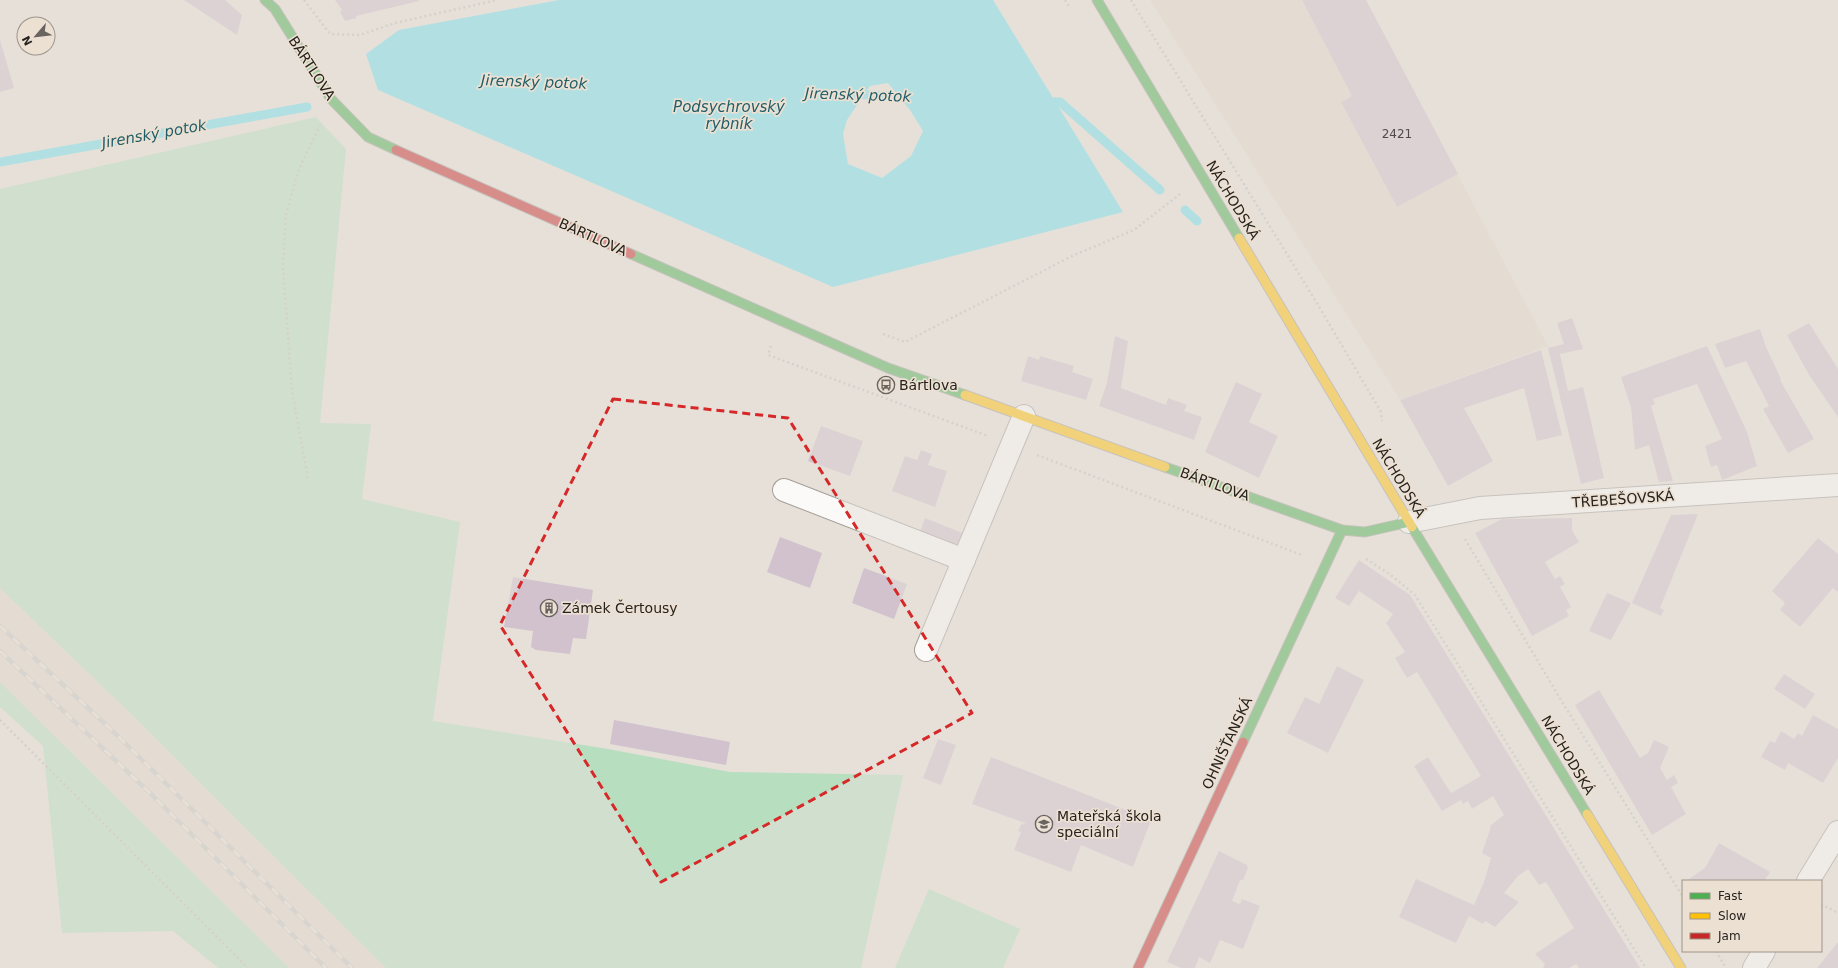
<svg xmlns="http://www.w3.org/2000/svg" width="1838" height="968" font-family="'DejaVu Sans',sans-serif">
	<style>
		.built { fill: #e3d8c9 }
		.green { fill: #b8dec0 }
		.water { fill: #73dfed; fill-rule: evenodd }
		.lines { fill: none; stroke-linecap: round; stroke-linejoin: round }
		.stream { stroke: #73dfed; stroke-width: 9 }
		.building { fill: #d1c2ce }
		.street-casing { stroke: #a39e99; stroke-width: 24 }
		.fast-casing { stroke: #a39e99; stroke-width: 11 }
		.slow-casing { stroke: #a39e99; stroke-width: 11 }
		.jam-casing { stroke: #a39e99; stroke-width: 11 }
		.path { stroke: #c1bfbd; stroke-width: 2.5; stroke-dasharray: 2 3; stroke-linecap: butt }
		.street { stroke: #fbfaf9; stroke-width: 22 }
		.fast { stroke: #4caf50; stroke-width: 9 }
		.slow { stroke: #ffc107; stroke-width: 9 }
		.jam { stroke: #c62828; stroke-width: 9 }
		.rail-casing { stroke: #c7c5c3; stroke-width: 4.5 }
		.rail { stroke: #ece0d3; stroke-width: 3; stroke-dasharray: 9; stroke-linecap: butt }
		.marked { fill: none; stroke: #d62828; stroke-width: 3; stroke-dasharray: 8 5; stroke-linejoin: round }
		.labels { text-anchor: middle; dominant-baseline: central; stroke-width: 3.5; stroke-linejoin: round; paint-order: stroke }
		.number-label { font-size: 12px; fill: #514a49 }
		.street-label { font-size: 14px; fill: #26221d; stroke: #ece0d3 }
		.poi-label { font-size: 14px; fill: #26221d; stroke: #ece0d3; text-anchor: start }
		.water-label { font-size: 15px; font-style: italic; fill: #215e68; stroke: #ece0d3 }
	</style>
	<rect width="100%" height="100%" fill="#e6e0d9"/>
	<g class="built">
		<path d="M1150,0h216l182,346 -148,54z"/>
		<path d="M0,588l132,127 254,253h-97l-289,-286z"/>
	</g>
	<g class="green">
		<path d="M316,117l30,32 -26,274 51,1 -9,75 98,23 -27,199 175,28 122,23 173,3 -42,193h-475l-254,-253 -132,-127v-399z"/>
		<path d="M0,682l289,286h-71l-45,-37 -111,2 -19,-187 -43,-39z"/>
		<path d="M929,889l91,40 -17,39h-108z"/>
	</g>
	<path class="water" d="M559,0h434l130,212 -290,75 -455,-197 -12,-36 33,-24zM888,83l22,27 13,21 -12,25 -29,22 -34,-14 -5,-30 4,-14 23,-34z"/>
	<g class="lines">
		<g class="stream">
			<path d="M852,94l59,3"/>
			<path d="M1044,102h16l100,88"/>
			<path d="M0,162l307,-55"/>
			<path d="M1185,210l12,11"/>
		</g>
	</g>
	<g class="building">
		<path d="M184,0h41l17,15 -5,20z"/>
		<path d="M335,0h84v1l-63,15 1,2 -12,3 -5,-9 2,-2z"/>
		<path d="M1302,0h64l92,174 -61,33 -56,-105 11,-6z"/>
		<path d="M0,40l14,48 -14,4z"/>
		<path d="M1572,318l11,31 -23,5 8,37 15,-4 21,91 -23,6 -33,-136 16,-4 -7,-21z"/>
		<path d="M1809,323l29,46v48l-29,-42 -22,-40z"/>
		<path d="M1760,329l6,18 15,32 -1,1 34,59 -26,14 -25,-44 6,-3 -23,-45 -21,7 -10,-24z"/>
		<path d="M1115,336l13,5 -7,47 45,17 2,-7 19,7 -3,6 18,6 -8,23 -95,-34 8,-23z"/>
		<path d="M1707,346l40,86 10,34 -35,14 -5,-15 -6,2 -6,-21 17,-7 -25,-55 -44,15 2,5 -4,2 22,75 -14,1 -10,-37 -14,5 -4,-43 -10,-30z"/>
		<path d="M1541,350l21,85 -25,6 -13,-53 -60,20 29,53 -45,25 -48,-86z"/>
		<path d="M1028,356l11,4 1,-4 34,10 -2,6 21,7 -7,21 -65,-19z"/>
		<path d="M1236,382l26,12 -13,28 29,14 -19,42 -54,-26z"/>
		<path d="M821,426l42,15 -13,35 -42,-15z"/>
		<path d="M921,450l11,4 -4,11 19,6 -12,36 -43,-16 13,-35 12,4z"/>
		<path d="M1698,514l-38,94 4,2 -3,6 -29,-13 39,-88z"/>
		<path d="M925,518l45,18 -3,5 -18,5 -30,-11z"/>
		<path d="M1572,518v12l7,12 -34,20 10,17 5,-3 5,8 -5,3 11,20 -5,3 3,6 -37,20 -57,-103 27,-14z"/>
		<path d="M780,537l42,16 -12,35 -43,-16z"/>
		<path d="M1818,538l20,16v38l-5,-4 -33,39 -20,-17 5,-7 -13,-12z"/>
		<path d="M1359,560l51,35 230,373h-61l-3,-4 -7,4h-26l2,-4 -10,-10 39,-26 -28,-46 -7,3 -11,-16 -10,7 -14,17 15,9 -24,25 -10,-6 -2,3 -14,-8 -13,27 -57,-26 17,-38 58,26 10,-23 7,-24 -9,-5 9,-26 -1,-1 14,-11 -11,-19 -21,13 -4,-8 -5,3 -2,-4 -19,11 -28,-45 14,-9 23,36 30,-17 -64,-104 -10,6 -12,-20 10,-6 -19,-29 7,-9 -34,-23 -10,15 -14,-8z"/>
		<path d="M864,568l43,16 -13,35 -42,-16z"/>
		<path d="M513,577l80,13 -7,49 -13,-1 -3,16 -34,-4 -5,-3 2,-16 -29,-4z"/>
		<path d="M1607,593l24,10 -20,37 -22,-9z"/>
		<path d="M1337,666l27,14 -36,73 -41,-20 18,-36 14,7z"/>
		<path d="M1784,674l31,20 -10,15 -31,-20z"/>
		<path d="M1599,690l41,68 8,-5 6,-13 15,7 -9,21 7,12 7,-5 4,8 -7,4 15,27 -34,21 -77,-130z"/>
		<path d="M1813,715l25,14v29l-15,25 -35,-20 -3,7 -24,-13 9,-16 5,2 6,-12 13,8 4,-6 4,3z"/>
		<path d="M614,720l116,22 -4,23 -116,-21z"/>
		<path d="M938,739l18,6 -15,40 -18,-7z"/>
		<path d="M991,757l160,63 -18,47 -52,-22 -10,27 -57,-22 7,-18 -3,-1 4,-8 2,2 1,-2 -53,-19z"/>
		<path d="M1719,843l51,29 -6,9h-78l19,-13z"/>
		<path d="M1219,851l28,14 1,3 -5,12h-3l-8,21 8,3 2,-5 18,7 -17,43 -23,-9 -10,23 -11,-6 -4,11h-14l-14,-6z"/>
		<path d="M1838,942v26h-21z"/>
	</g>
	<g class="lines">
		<defs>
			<g id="street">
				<path d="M784,490l180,70"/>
				<path d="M1409,522l71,-14 358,-23"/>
				<path d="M926,650l98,-234"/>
				<path d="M1808,881l30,-49"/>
				<path d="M1754,968l10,-17"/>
			</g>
			<g id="fast">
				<path d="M265,0l10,9 56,90 37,38 28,13"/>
				<path d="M1097,0l142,238"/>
				<path d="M631,254l257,114 77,27"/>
				<path d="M1165,467l177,63 23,2 44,-10"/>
				<path d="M1412,527l175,287"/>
				<path d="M1243,742l99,-212"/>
			</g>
			<g id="slow">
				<path d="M1239,238l173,289"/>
				<path d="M965,395l200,72"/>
				<path d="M1587,814l94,154"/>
			</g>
			<g id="jam">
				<path d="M396,150l235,104"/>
				<path d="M1138,968l105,-226"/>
			</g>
		</defs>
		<use href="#street" class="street-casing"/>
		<use href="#fast" class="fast-casing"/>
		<use href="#slow" class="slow-casing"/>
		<use href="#jam" class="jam-casing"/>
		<g class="path">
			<path d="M304,0l26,34 30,1 35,-12 102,-23"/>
			<path d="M1065,0l5,8"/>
			<path d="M1131,0l184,300 66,112 1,9"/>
			<path d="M883,334l22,8 169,-87 60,-25 46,-36"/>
			<path d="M771,346l-3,9 220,81"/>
			<path d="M1037,455l265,100"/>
			<path d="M308,478l-16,-86 -9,-125 3,-53 13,-45 21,-44"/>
			<path d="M1465,539l99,166 119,192"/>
			<path d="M1366,559l25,16 24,20 231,373"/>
			<path d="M0,720l248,248"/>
			<path d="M1821,904l17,9"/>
			<path d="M1716,951l10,17"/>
		</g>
		<use href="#street" class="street"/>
		<use href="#fast" class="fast"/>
		<use href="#slow" class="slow"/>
		<use href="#jam" class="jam"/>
		<defs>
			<g id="rail">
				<path d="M0,626l117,109 235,233"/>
				<path d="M0,651l150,142 176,175"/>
			</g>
		</defs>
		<use href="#rail" class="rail-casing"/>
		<use href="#rail" class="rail"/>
	</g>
	<path d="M0 0H1838V968H0ZM613,399l175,19 184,295 -311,169 -161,-257z" fill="#e6e0d9" fill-opacity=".55" fill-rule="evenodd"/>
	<path class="marked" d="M613,399l175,19 184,295 -311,169 -161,-257z"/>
	<defs>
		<symbol id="bus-ring" viewBox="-11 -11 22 22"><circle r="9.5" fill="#ece0d3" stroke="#69645f" stroke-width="1.5"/><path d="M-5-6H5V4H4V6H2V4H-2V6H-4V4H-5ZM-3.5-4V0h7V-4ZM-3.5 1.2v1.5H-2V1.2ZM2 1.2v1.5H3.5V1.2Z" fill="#69645f"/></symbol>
		<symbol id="building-ring" viewBox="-11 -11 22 22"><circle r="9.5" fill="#ece0d3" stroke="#69645f" stroke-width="1.5"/><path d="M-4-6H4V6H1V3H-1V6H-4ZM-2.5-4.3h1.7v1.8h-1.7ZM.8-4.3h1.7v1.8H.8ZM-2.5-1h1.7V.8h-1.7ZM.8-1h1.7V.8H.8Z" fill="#69645f"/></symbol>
		<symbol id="school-ring" viewBox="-11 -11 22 22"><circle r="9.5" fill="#ece0d3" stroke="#69645f" stroke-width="1.5"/><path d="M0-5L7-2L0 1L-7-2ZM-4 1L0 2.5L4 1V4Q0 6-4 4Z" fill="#69645f"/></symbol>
	</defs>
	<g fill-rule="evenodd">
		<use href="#bus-ring" x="876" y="375" width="20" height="20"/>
		<use href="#building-ring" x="539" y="598" width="20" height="20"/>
		<use href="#school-ring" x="1034" y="814" width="20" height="20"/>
	</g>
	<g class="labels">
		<g class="number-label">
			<text x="1397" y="134">2421</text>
		</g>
		<g class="street-label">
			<text transform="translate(312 68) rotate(57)">BÁRTLOVA</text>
			<text transform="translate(1233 200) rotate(59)">NÁCHODSKÁ</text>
			<text transform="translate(593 237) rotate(24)">BÁRTLOVA</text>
			<text transform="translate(1399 478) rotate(59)">NÁCHODSKÁ</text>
			<text transform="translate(1215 484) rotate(20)">BÁRTLOVA</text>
			<text transform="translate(1623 499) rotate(-4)">TŘEBEŠOVSKÁ</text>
			<text transform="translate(1227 743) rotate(-65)">OHNIŠŤANSKÁ</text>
			<text transform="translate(1568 755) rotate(59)">NÁCHODSKÁ</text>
		</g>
		<g class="poi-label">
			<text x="899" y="385">Bártlova</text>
			<text x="562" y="608">Zámek Čertousy</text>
			<text x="1057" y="816">Mateřská škola<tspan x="1057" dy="16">speciální</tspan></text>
		</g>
		<g class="water-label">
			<text transform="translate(534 82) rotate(2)">Jirenský potok</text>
			<text transform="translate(858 95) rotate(2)">Jirenský potok</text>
			<text x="729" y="107">Podsychrovský<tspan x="729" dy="17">rybník</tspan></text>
			<text transform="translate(154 134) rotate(-10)">Jirenský potok</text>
		</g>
	</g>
	<rect x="1682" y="880" width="140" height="72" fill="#ece0d3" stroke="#9d948a"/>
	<rect x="1690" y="893" width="20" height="6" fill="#4caf50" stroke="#9d948a"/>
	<text x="1718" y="900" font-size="12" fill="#26221d">Fast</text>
	<rect x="1690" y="913" width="20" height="6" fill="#ffc107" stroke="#9d948a"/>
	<text x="1718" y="920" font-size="12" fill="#26221d">Slow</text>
	<rect x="1690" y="933" width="20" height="6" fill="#c62828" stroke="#9d948a"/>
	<text x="1718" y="940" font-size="12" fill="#26221d">Jam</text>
	<g transform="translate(36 36) rotate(242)"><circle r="19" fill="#ece0d3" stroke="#9d948a"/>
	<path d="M0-3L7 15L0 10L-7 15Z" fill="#69645f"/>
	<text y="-6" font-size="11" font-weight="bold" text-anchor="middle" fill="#26221d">N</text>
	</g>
</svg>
